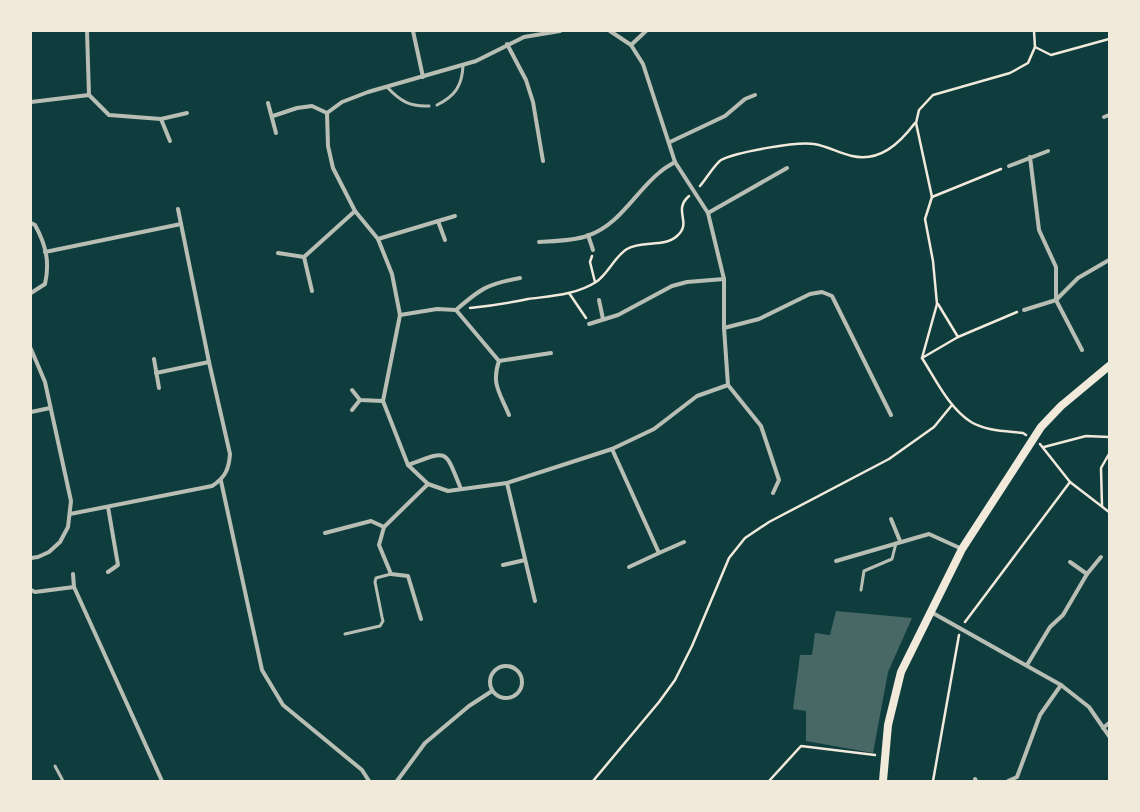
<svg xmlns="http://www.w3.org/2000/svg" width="1140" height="812" font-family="'Varela Round',sans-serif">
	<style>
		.building { fill: #486865 }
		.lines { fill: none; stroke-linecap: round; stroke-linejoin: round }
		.path { stroke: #f1e9da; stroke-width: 2.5 }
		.service { stroke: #b8beb3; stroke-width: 3 }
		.minor { stroke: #b8beb3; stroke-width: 4 }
		.secondary { stroke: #f1e9da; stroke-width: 8 }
	</style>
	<rect width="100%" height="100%" fill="#0f3d3e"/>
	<path class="building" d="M836,611l76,7 -24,54 -15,81 -67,-12v-30l-13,-2 7,-54h12l3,-22 15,2z"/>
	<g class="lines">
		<g class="path">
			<path d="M1035,47l16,8 58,-16"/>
			<path d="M700,186c6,-7 15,-22 21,-26 15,-8 77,-19 93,-16 13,2 25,9 38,12 28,6 47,-12 63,-33"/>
			<path d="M932,197l69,-28"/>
			<path d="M592,256l-2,6 5,20"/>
			<path d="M569,293l17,25"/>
			<path d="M938,304l20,33"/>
			<path d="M470,308c20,-2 39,-5 58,-9 22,-3 48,-4 68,-17 12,-8 19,-26 31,-33 15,-9 37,-1 50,-13 16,-14 -5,-25 12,-40"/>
			<path d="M922,358l36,-21 59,-25"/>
			<path d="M1026,435l-3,-2c-17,-2 -37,-2 -52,-11 -22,-14 -35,-42 -49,-64l15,-54 -4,-43 -8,-42 7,-22 -16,-74 3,-13 14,-15 77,-22 18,-10 7,-16 -1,-16"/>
			<path d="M1040,444l30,38 39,30"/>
			<path d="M1044,447l42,-11 23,1"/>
			<path d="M1102,506l-1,-38 8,-14"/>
			<path d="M965,622l105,-140"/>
			<path d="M593,781l66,-79 16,-22 17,-34 37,-88 16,-20 24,-16 120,-63 45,-32 18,-22"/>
			<path d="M769,781l32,-35 74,9"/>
			<path d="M933,781l26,-146"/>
		</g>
		<g class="service">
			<path d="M387,87c13,14 23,20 42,19"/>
			<path d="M437,105c18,-9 25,-19 26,-39"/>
			<path d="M861,590l3,-19 28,-12 4,-16"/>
			<path d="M345,634l35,-8 3,-5 -1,-4 -7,-35 1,-4 15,-4"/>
			<path d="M55,766l8,15"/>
		</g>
		<g class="minor">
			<path d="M87,31l2,64"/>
			<path d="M413,31l10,46"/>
			<path d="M560,31l-36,6 -48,24 -108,31 -26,10 -15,11 1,33 5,22 22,43 23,28 14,35 8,41 -17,86 25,64 20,19 20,7 59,-8 105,-34 42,-20 43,-33 31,-11 -4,-57v-49l-16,-66 -33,-51 -32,-98 -12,-19 -21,-14"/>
			<path d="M507,44l19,36 7,22 10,59"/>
			<path d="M631,45l15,-14"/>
			<path d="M31,102l58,-7 20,20 52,4 26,-6"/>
			<path d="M268,103l8,30"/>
			<path d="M273,116l24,-8 15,-2 15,7"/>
			<path d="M1104,117l5,-2"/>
			<path d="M161,119l9,22"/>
			<path d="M670,142l55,-26 20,-17 10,-4"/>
			<path d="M1030,157l9,73 17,37v33l26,50"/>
			<path d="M1009,166l39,-15"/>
			<path d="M708,213l79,-45"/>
			<path d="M438,221l7,19"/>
			<path d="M31,223l4,2c11,20 15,37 10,59l-14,9"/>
			<path d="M588,235l5,15"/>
			<path d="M378,239l77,-23"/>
			<path d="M539,242c16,-1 33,-1 48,-6 33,-11 48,-44 73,-64 4,-4 10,-7 15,-10"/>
			<path d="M45,252l136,-28"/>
			<path d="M278,253l26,4"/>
			<path d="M312,291l-8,-34 51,-46"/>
			<path d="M599,300l4,19"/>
			<path d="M456,310l43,51 52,-8"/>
			<path d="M1024,310l32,-10 22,-22 31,-18"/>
			<path d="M400,315l37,-6 19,1c24,-21 31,-26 64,-32"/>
			<path d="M589,324l29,-9 54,-29 15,-4 37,-3"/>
			<path d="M724,328l35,-9 51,-25 12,-2 10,4 59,119"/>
			<path d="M31,349l14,33 26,119 -3,26 -8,15 -11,10 -11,5 -7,1"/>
			<path d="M154,359l5,29"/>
			<path d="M499,361c-8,23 1,32 10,54"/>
			<path d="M156,373l53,-11"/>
			<path d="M728,385l33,41 18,54 -6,13"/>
			<path d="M352,390l8,10 23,1"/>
			<path d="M352,410l8,-10"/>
			<path d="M31,412l19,-4"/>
			<path d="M612,449l47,104 25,-11"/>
			<path d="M408,465c41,-15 36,-17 53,24"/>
			<path d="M221,481l41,189 21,35 79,65 7,11"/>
			<path d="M507,483l28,118"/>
			<path d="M108,507l10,58 -10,7"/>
			<path d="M70,514l142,-28c13,-8 17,-17 18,-32l-21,-92 -31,-153"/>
			<path d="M891,519l9,22"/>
			<path d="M325,533l46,-12 13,6"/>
			<path d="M836,561l93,-27 33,15"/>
			<path d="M1070,562l17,12"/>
			<path d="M503,565l22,-5"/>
			<path d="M629,567l30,-14"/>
			<path d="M73,574l1,13 88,194"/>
			<path d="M31,590l4,2 39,-5"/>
			<path d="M931,612l130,73 28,22 20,29"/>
			<path d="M421,619l-13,-43 -17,-2 -12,-29 5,-18 44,-43"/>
			<path d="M1027,665l23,-38 13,-12 24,-41 14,-17"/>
			<circle cx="506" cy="682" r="16"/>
			<path d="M1103,728l6,-5"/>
			<path d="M975,779l1,2"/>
			<path d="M397,781l28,-38 44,-37 23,-15"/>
			<path d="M1008,781l9,-4 23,-62 21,-30"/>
		</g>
		<path class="secondary" d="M883,781l5,-56 13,-53 61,-123 79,-122 20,-21 48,-40"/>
	</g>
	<rect width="1140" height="812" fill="none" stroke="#f1e9da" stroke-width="64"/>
</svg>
